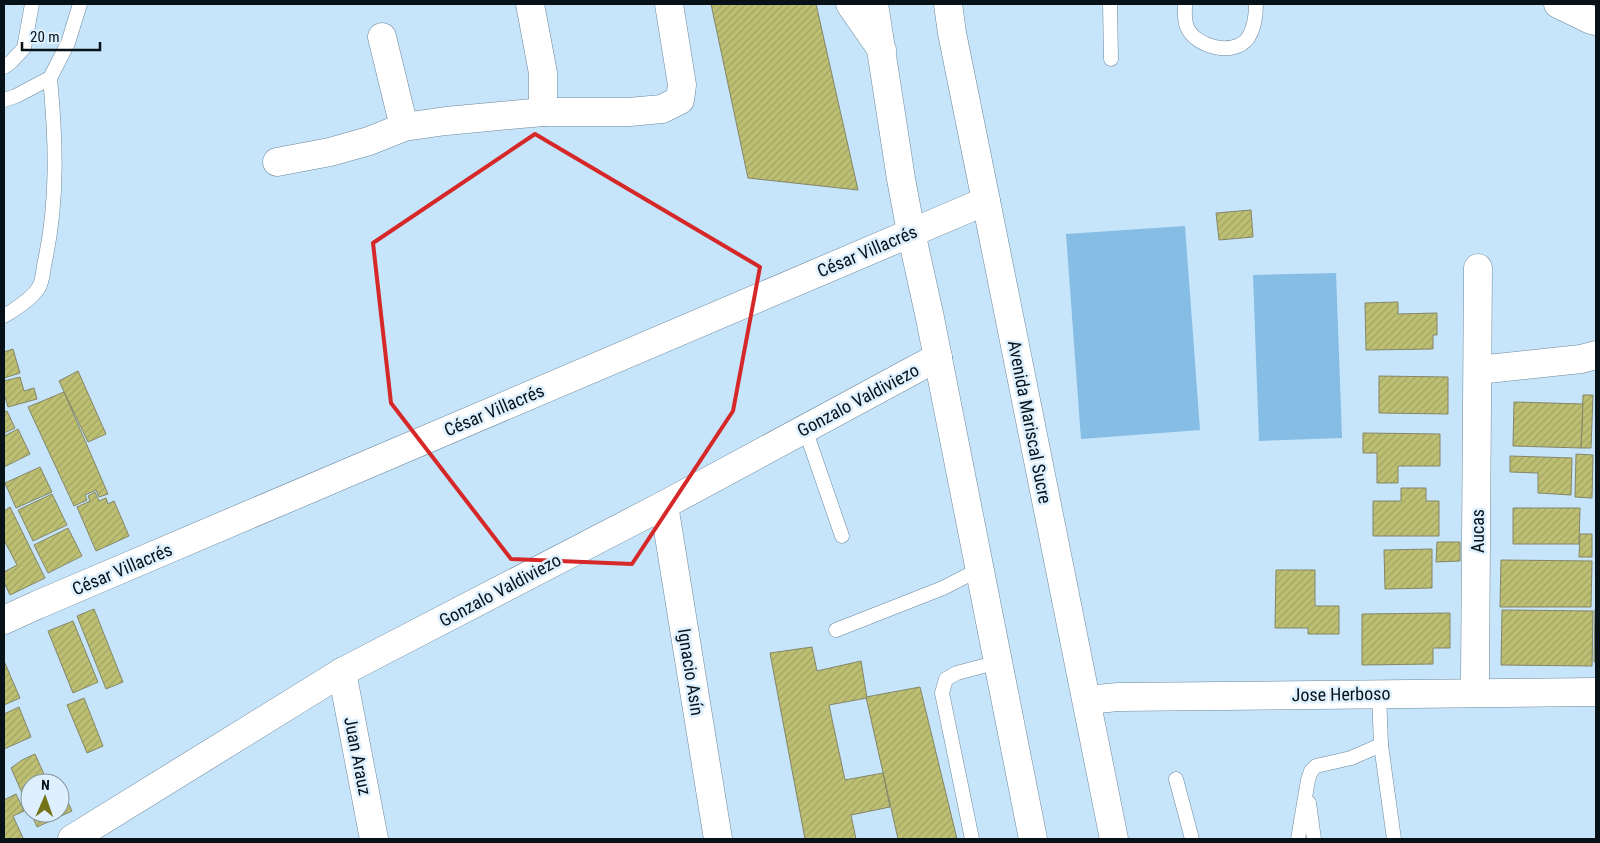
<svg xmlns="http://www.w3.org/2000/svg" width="1600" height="843" font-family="'Roboto Condensed',sans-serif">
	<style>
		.green { fill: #85bde5 }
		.building { fill: url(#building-hatch); stroke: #848668 }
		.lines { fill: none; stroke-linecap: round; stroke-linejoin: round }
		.lane-casing { stroke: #6d889c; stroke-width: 15 }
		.street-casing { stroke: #6d889c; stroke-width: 29 }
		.primary-casing { stroke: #6d889c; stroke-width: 29 }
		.lane { stroke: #fff; stroke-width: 14 }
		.street { stroke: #fff; stroke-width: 28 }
		.primary { stroke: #fff; stroke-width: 28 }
		.marked { fill: none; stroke: #d62828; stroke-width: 4; stroke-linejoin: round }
		.labels { text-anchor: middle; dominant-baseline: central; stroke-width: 5; stroke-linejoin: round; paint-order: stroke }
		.street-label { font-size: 18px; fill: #071118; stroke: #def0fd }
	</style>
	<defs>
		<pattern id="building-hatch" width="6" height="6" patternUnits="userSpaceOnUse" patternTransform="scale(1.25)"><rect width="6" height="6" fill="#bdbf73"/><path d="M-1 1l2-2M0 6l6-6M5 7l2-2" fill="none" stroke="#a1a363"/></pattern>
	</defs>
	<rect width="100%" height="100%" fill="#c6e4fa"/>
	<g class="green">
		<path d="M1185,226l15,204 -119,9 -15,-205z"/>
		<path d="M1336,273l6,165 -83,3 -6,-166z"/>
	</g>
	<g class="building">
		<path d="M711,4h105l42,186 -110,-12z"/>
		<path d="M1251,210l2,27 -34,3 -3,-27z"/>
		<path d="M1398,302v12l39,-1v22h-4v14l-67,1 -1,-47z"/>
		<path d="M13,349l7,24 -16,5v-26z"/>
		<path d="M78,371l28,63 -18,8 -29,-61z"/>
		<path d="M1379,376l69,1v37l-69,-1z"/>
		<path d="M20,377l4,14 10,-3 3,11 -29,8 -4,-13v-13z"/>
		<path d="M64,392l44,102 -9,3 -3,-7 -11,5 2,5 -13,6 -46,-99z"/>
		<path d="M1583,395h10l-2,53h-10z"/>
		<path d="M1514,402l69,2 -2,44 -68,-2z"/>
		<path d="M7,411l8,17 -11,5v-21z"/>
		<path d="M18,429l12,25 -26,13v-31z"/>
		<path d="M1363,433l77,1v32h-42v17h-21v-30h-14z"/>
		<path d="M1576,454l17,1 -1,43 -17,-1z"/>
		<path d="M1510,456l62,2 -1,37 -33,-2v-20l-28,-1z"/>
		<path d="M40,467l12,25 -36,16 -11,-25z"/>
		<path d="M1401,488h25v13h13v35h-66v-35h28z"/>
		<path d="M95,492l4,9 7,-3 2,6 6,-3 15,35 -33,15 -19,-44 13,-6 -2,-5z"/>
		<path d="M52,494l15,31 -34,16 -15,-31z"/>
		<path d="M10,507l35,71 -35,17 -6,-13v-10l13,-7 -12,-23h-1v-31z"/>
		<path d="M1513,508h67l-1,36h-66z"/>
		<path d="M68,528l14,28 -34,17 -14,-28z"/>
		<path d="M1580,534h12v23h-13z"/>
		<path d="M1437,542h23v19l-24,1z"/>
		<path d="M1432,549v39l-47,1 -1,-39z"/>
		<path d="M1501,560l91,1 -1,46h-91z"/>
		<path d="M1276,570h39v36h24v28h-31v-6h-33z"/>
		<path d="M94,609l29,73 -17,7 -29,-73z"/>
		<path d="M1595,609h1v53h-2z"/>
		<path d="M1502,610l91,1 -1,55 -91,-1z"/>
		<path d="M1450,613v35h-17v16l-71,1v-51z"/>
		<path d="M73,621l25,61 -25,11 -25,-62z"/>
		<path d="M812,647l5,24 44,-10 6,37 -38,7 16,75 38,-7 7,34 -39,8 5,24h-51l-35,-186z"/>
		<path d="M4,661l16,37 -16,7z"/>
		<path d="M920,687l37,152h-59l-32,-142z"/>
		<path d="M84,698l19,48 -16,7 -20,-48z"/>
		<path d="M19,707l12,30 -27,12v-35z"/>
		<path d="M35,754l13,29h-18v28l-19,-43 11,-8z"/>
		<path d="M60,784l12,27 -35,16 -6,-14h29z"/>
		<path d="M16,794l8,17 -11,5 10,22 -3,1h-16v-39z"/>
	</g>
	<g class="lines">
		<defs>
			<g id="lane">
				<path d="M1110,4l1,55"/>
				<path d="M1185,4c0,7 -1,16 2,23 8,20 47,30 61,11 6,-9 8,-24 8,-34"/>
				<path d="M4,67l7,-5 13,-14 8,-44"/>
				<path d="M4,100l12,-4 34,-18 18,-35 12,-39"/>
				<path d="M4,316c9,-5 30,-19 35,-29 4,-6 4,-18 6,-26 13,-61 11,-120 5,-183"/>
				<path d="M805,429l37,107"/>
				<path d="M836,630l107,-42 37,-19"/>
				<path d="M1379,693l2,52 13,94"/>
				<path d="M1176,779l16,60"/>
				<path d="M1309,803l5,36"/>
				<path d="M972,839l-30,-146 4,-14 11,-6 41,-11"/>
				<path d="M1298,839l10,-59 3,-9 5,-5 35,-8 30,-13"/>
			</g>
			<g id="street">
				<path d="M530,4l13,69v39"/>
				<path d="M850,4l32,46"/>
				<path d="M1558,4l33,16 5,1"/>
				<path d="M382,37l22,90"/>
				<path d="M277,162l53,-10 39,-11 35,-14 42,-6 97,-9h86l33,-3 18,-9 2,-15 -13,-81"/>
				<path d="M1478,370l103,-11 15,-4"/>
				<path d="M664,505l54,334"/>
				<path d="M4,620l33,-15 949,-404"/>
				<path d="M342,672l32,167"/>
				<path d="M1477,693l-2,-15 3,-410"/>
				<path d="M1087,700l31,-3 478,-5"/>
				<path d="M72,839l270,-167 322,-167 274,-148"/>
			</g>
			<g id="primary">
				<path d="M874,4l27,175 10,53 19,86 103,521"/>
				<path d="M948,4l4,29 34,168 128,638"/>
			</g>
		</defs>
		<use href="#lane" class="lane-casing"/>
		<use href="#street" class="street-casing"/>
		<use href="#primary" class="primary-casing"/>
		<use href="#lane" class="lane"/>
		<use href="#street" class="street"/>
		<use href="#primary" class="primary"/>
	</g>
	<path class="marked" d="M535,134l225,133 -27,144 -101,153 -121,-5 -120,-156 -18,-160z"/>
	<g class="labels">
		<g class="street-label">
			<text transform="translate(867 251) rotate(-23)">César Villacrés</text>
			<text transform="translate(858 400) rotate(-28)">Gonzalo Valdiviezo</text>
			<text transform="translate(494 410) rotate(-23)">César Villacrés</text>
			<text transform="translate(1030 422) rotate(79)">Avenida Mariscal Sucre</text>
			<text transform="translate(1477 531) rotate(-90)">Aucas</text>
			<text transform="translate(122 569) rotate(-23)">César Villacrés</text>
			<text transform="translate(500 590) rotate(-28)">Gonzalo Valdiviezo</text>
			<text transform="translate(691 672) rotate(81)">Ignacio Asín</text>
			<text transform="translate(1341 694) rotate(-1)">Jose Herboso</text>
			<text transform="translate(358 756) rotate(79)">Juan Arauz</text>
		</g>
	</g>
	<rect width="1600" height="843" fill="none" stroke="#071118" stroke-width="10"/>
	<g transform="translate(45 798) rotate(2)"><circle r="24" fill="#def0fd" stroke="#8897a1"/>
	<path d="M0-4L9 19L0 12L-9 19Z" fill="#737319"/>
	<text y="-8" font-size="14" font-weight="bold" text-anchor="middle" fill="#071118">N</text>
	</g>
	<path d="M22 42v8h78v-8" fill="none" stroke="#071118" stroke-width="2.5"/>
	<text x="30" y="42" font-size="15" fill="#071118" stroke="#def0fd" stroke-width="4" paint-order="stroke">20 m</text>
</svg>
